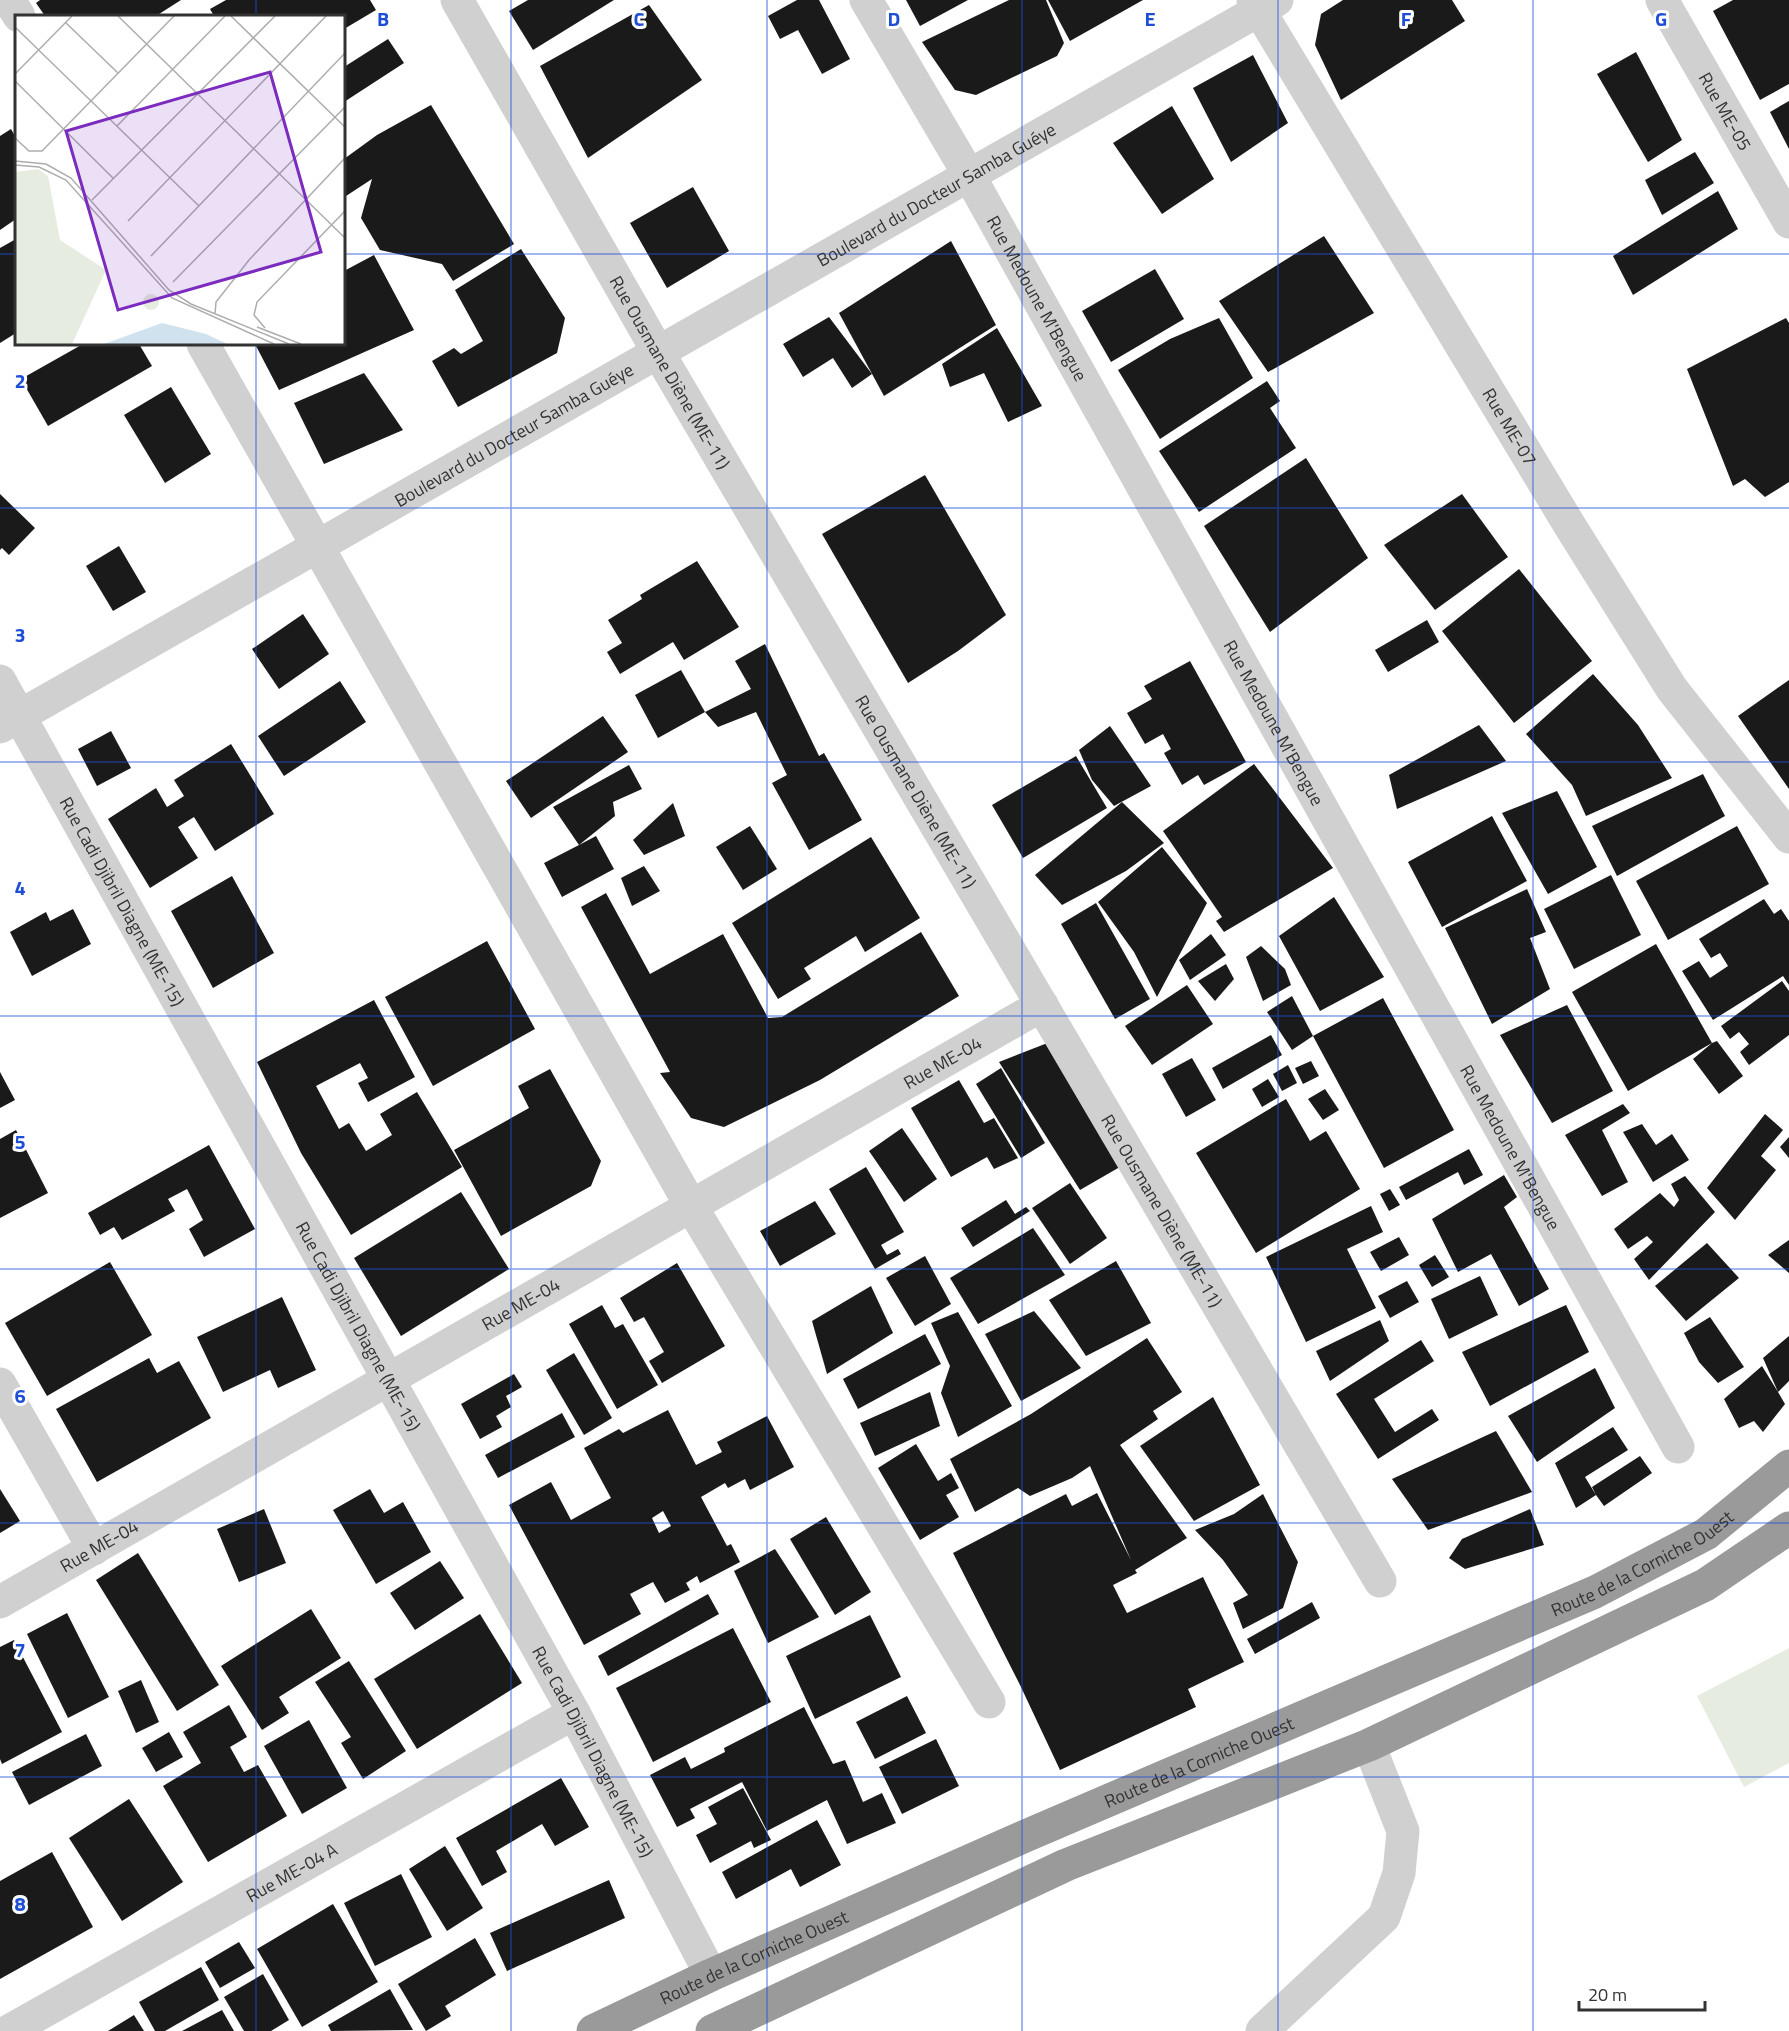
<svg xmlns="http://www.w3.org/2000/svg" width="1789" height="2031" font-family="'Titillium Web',sans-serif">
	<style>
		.green { fill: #e6ecdf }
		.building { fill: #1a1a1a; fill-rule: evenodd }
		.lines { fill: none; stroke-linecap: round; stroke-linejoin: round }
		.minor { stroke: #d0d0d0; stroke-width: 33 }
		.highway { stroke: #9a9a9a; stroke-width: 33 }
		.grid { fill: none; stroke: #1d4ed8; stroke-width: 1.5; stroke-opacity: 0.55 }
		.labels { text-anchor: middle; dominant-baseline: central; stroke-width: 6; stroke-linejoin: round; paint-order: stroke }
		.street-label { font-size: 18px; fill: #333; stroke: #fff }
		.inset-road { fill: none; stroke: #adadad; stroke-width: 1.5 }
		.view { fill: #7b2cbf; fill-opacity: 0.15; stroke: #7b2cbf; stroke-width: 3 }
		.inset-edge { fill: none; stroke: #333; stroke-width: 3 }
		.grid-label { font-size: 20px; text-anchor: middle; font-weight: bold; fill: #1d4ed8; stroke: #fff; stroke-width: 6; stroke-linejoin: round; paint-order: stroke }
	</style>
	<rect width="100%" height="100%" fill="#fff"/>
	<path class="green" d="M1789,1648v115l-45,24 -47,-91z"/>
	<g class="building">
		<path d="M40,0h141l-25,16h-111l-9,-13z"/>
		<path d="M226,0h144l6,10 -32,19v-13h-130l-4,-7z"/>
		<path d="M528,0h86l-81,50 -24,-39z"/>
		<path d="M797,0h22l31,59 -28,15 -24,-44 -18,9 -12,-23z"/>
		<path d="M906,0h62l-48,26z"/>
		<path d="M1009,0h37l18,43 -7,13 -81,39 -21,-5 -33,-48z"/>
		<path d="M1048,0h95l-73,41z"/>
		<path d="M1343,0h109l13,21 -124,79 -26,-55 6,-31z"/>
		<path d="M1733,0h56v84l-29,16 -47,-89z"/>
		<path d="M649,5l53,75 -114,78 -48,-92z"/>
		<path d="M388,39l16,24 -60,39v-35z"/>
		<path d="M1636,52l46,88 -34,22 -51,-88z"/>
		<path d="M1253,55l35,68 -57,39 -38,-74z"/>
		<path d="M1789,101v48l-19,-37z"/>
		<path d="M431,105l83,139 -61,37 -11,-17 -62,-14 -19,-32 11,-39 -26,17 -2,-4v-33l33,-24z"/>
		<path d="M1172,106l42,73 -52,35 -49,-71z"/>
		<path d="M11,129l5,9v81l-16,11v-94z"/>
		<path d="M1695,152l19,31 -52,32 -17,-35z"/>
		<path d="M693,187l36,64 -62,37 -37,-65z"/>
		<path d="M1718,191l20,38 -105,66 -20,-39z"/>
		<path d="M1324,236l50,77 -106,59 -49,-71z"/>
		<path d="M16,239v94l-16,10v-95z"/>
		<path d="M951,241l45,84 -112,71 -45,-83z"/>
		<path d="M521,249l44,69 -8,35 -99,54 -26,-46 22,-13 7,6 22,-13 -28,-51z"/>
		<path d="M374,255l40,75 -135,60 -24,-46h89v-73z"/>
		<path d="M1155,269l29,50 -73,43 -29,-51z"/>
		<path d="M829,317l43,57 -20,14 -19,-30 -30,19 -20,-33z"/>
		<path d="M1219,318l34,60 -93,61 -42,-69 52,-31z"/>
		<path d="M1786,318l3,5v159l-24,15 -20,-18 -12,7 -46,-117z"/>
		<path d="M997,328l45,78 -34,16 -24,-49 -34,14 -8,-23z"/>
		<path d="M83,344h56l13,22 -104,60 -27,-47z"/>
		<path d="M364,373l39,57 -79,34 -30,-61z"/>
		<path d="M1267,381l13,20 -10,7 26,40 -97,64 -40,-61z"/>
		<path d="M171,387l40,67 -46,29 -41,-68z"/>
		<path d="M1306,458l62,100 -98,74 -66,-106z"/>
		<path d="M925,475l81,140 -48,36 -50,32 -86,-149z"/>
		<path d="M0,494l35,34 -26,27 -7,-7 -2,2z"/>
		<path d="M1462,494l46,63 -73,53 -51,-65z"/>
		<path d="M119,546l27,46 -33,19 -27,-45z"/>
		<path d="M697,561l42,66 -55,33 -11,-18 -53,32 -13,-22 15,-9 -14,-23 34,-21 -2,-4z"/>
		<path d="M1519,569l73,92 -78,62 -72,-92z"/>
		<path d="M303,614l26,40 -50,35 -27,-40z"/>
		<path d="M1427,620l12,22 -51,30 -13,-22z"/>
		<path d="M765,644l54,112 5,-3 38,67 -53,30 -37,-67 15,-8 -31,-63 -38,15 -13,-15 46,-23 -16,-28z"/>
		<path d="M1190,661l56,101 -42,23 -6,-10 -16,10 -18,-32 7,-4 -8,-15 -18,10 -18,-31 25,-14 -8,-13z"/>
		<path d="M681,670l24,42 -47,26 -23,-43z"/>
		<path d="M1593,674l45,51 34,53 -86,38 -14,-31 -46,-51z"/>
		<path d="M1789,680v109l-51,-73z"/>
		<path d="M340,681l26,41 -82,54 -26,-40z"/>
		<path d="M603,716l25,36 -97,66 -25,-37z"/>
		<path d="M1479,725l27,36 -109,48 -8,-34z"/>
		<path d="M1110,726l41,60 -37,20 -22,-26 -13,-30z"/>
		<path d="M111,731l20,37 -34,18 -19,-37z"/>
		<path d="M231,744l43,70 -59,37 -21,-34 -16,10 20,31 -48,30 -42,-69 48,-31 11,19 17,-11 -10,-16z"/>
		<path d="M1076,756l31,52 -84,50 -31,-53z"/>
		<path d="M1254,764l79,104 -109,64 -8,-11 6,-4 -59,-86z"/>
		<path d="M629,765l13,24 -29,13 2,14 -36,29 17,-9 18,33 -52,28 -18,-34 35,-18 -26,-38z"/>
		<path d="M1703,774l22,42 -108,60 -25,-50z"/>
		<path d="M1557,791l40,76 -49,27 -46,-81z"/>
		<path d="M1122,802l42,41 -38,28 -64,34 -27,-30z"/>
		<path d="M673,803l12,33 -41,19 -11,-15z"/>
		<path d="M1492,816l35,65 -85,46 -34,-65z"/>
		<path d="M750,826l27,43 -34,21 -27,-43z"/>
		<path d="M1737,826l32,58 -101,56 -32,-59z"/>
		<path d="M871,837l49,81 -55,34 -9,-16 -52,32 7,11 -33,20 -46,-76z"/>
		<path d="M1162,847l45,56 -50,94 -23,-45 -36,-50z"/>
		<path d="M644,866l16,25 -28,15 -11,-28z"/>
		<path d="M1611,875l30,60 -67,34 -30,-60z"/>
		<path d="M232,876l42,77 -61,35 -42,-77z"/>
		<path d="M1527,889l19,43 -16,6 20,51 -58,35 -47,-96z"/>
		<path d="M606,893l44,81 73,-40 45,84 14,-1 139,-85 38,64 -139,84 -96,47 -33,-9 -31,-45 10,-1 -89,-165z"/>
		<path d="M1334,897l50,80 -64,34 -41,-75z"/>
		<path d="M1764,899l10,15 7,-5 8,12v64l-6,-9 -70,44 -31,-49 17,-10 11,17 18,-12 -8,-13 -9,5 -12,-19z"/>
		<path d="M1096,903l54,96 -35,20 -54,-95z"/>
		<path d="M73,909l18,35 -59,32 -22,-44 36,-20 4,9z"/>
		<path d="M1211,934l15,21 -36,25 -11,-20z"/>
		<path d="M487,941l48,88 -102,57 -48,-89z"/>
		<path d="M1656,944l56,99 5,-2 26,35 -24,18 -26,-35 19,-16 -84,48 -56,-99z"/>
		<path d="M1261,946l24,23 6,16 -28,16 -17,-44z"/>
		<path d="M1226,964l8,15 -19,22 -17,-20z"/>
		<path d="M1782,981l7,10v44l-40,30 -9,-13 9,-8 -10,-12 -9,7 -9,-13z"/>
		<path d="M1187,985l26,39 -61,41 -27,-39z"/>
		<path d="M1292,996l21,40 -21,14 -25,-38z"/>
		<path d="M1383,998l71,132 -70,38 -71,-132z"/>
		<path d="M374,1000l41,77 -47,25 -10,-19 10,-5 -8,-15 -44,23 23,43 10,-6 17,28 26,-16 -12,-21 37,-22 45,75 -111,68 -50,-82 -44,-91z"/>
		<path d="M1567,1005l46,86 -61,32 -52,-88z"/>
		<path d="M1271,1035l11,20 -59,34 -11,-21z"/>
		<path d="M1050,1042l75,122 -45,26 -81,-128z"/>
		<path d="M1192,1058l24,42 -30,17 -24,-43z"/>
		<path d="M1311,1061l8,15 -16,8 -8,-16z"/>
		<path d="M1288,1065l9,18 -15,8 -9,-17z"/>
		<path d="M1001,1068l44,75 -24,15 -45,-74z"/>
		<path d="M550,1069l51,92 -10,25 -90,50 -47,-86 75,-42 -11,-22z"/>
		<path d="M0,1072l15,28 -15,8z"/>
		<path d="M1268,1079l11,18 -17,10 -10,-18z"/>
		<path d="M959,1080l25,43 10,-5 24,40 -24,11 -7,-12 -36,20 -40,-69z"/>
		<path d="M1325,1089l14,21 -16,10 -15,-21z"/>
		<path d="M1286,1099l24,42 16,-10 34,58 -104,64 -60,-100z"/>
		<path d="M1623,1104l7,9 -28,17 26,52 -26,14 -37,-61z"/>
		<path d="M1765,1114l18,16 -22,26 15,14 -41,50 -28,-32z"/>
		<path d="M1642,1124l14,21 16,-11 17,26 -36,22 -30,-50z"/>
		<path d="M902,1128l35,51 -33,23 -35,-51z"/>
		<path d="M16,1130l32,63 -48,25v-79z"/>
		<path d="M1789,1137v21l-9,-11z"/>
		<path d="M209,1145l46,84 -51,28 -15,-28 14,-9 -16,-31 -19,10 7,12 -53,29 -8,-13 -14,8 -12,-22z"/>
		<path d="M1469,1149l14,26 -19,10 -6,-13 -52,28 -7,-13z"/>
		<path d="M866,1167l38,65 -23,13 6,10 11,-6 3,5 -26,15 -46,-80z"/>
		<path d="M1504,1175l13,22 -13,10 45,82 -30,17 -28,-52 -33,18 -26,-53z"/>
		<path d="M1685,1176l30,36 -66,68 -15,-21 19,-17 -6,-6 -19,13 -14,-20 46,-36 14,14 5,-7 -8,-16z"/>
		<path d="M1070,1183l37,55 -37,26 -38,-56z"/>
		<path d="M1390,1189l10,16 -11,6 -9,-17z"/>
		<path d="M461,1192l48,77 -108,67 -47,-78z"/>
		<path d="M1006,1200l9,14 11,-7 4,4 -57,36 -12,-19z"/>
		<path d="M815,1201l21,33 -56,32 -20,-35z"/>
		<path d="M1371,1206l12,26 -36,17 29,59 -70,34 -40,-85z"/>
		<path d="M1033,1228l32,47 -87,49 -28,-46z"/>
		<path d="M1399,1237l10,18 -28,16 -11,-19z"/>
		<path d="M1789,1240v33l-21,-18z"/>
		<path d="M1707,1243l32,35 -53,43 -31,-35z"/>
		<path d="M1435,1255l14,22 -17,10 -13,-22z"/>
		<path d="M925,1256l26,48 -36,22 -29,-48z"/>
		<path d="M1116,1261l35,62 -65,33 -37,-56z"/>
		<path d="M110,1262l42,73 -105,61 -42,-73z"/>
		<path d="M677,1263l48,83 -63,37 -13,-22 15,-9 -20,-35 -10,5 -14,-24z"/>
		<path d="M1480,1276l18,39 -49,24 -18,-40z"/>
		<path d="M1407,1281l12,21 -29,16 -12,-22z"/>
		<path d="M871,1286l22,47 -66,41 -15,-53z"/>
		<path d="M282,1297l34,73 -38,18 -8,-18 -47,22 -26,-55z"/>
		<path d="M602,1305l13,23 8,-4 35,61 -41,24 -48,-85z"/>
		<path d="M1566,1305l23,47 -99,54 -28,-54z"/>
		<path d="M1034,1311l47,57 -60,33 -36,-67z"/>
		<path d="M958,1312l54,94 -54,31 -17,-44 9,-27 -19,-43z"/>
		<path d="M1710,1317l34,50 -26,16 -19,-21 -15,-29z"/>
		<path d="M1380,1320l9,21 -59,40 -14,-30z"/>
		<path d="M925,1334l16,30 -83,45 -15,-30z"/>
		<path d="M1789,1336v45l-11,11 7,12 -22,28 -9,-11 -15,7 -15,-29 38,-33 16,26 -15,-34z"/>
		<path d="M1147,1338l35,54 -29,19 5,8 -38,26 67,93 -52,32 2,3 -24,12 14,28 76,-36 41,85 -56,27 8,18 -136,63 -40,-85 -67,-132 113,-59 6,12 25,-13 34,67 -41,-94 -18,12 -42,18 -12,-8 -43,24 -25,-53 81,-45z"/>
		<path d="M1421,1340l13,21 -60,38 21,33 37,-23 7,11 -61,39 -42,-65z"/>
		<path d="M574,1353l38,65 -28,17 -38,-65z"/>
		<path d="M149,1358l8,15 22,-12 32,57 -114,64 -41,-73z"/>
		<path d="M1595,1368l20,40 -78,54 -29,-46z"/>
		<path d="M514,1374l8,13 -16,9 5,11 -15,9 6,11 -22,12 -19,-35z"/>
		<path d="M930,1392l10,34 -65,30 -15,-33z"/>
		<path d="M1213,1397l47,88 -66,36 -54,-75z"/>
		<path d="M668,1410l28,55 26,-13 -5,-10 50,-26 27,51 -44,23 -5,-11 -17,9 -3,-5 -24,14 26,49 4,-2 9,18 -40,21 -3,-7 -11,7 4,7 -25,13 -12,-21 -23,12 11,20 -57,31 -75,-140 42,-23 20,38 40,-22 -27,-50 35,-19 4,4zM663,1511l8,15 -12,7 -7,-15z"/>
		<path d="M562,1413l13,24 -77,41 -13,-23z"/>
		<path d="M1613,1427l15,23 -43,27 11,18 -4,-8 48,-31 12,17 -48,33 -8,-11 -20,13 -21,-45z"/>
		<path d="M1496,1431l36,61 -104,38 -36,-51z"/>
		<path d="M916,1444l22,37 13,-8 8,15 -13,7 13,22 -39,23 -42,-72z"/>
		<path d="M0,1489l20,32 -20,12z"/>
		<path d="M370,1489l14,24 19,-11 28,50 -55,32 -43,-74z"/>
		<path d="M1263,1494l35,68 -15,46 -40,21 -10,-26 15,-8 -25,-35 -28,-30 39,-16z"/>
		<path d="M264,1509l22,54 -47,19 -22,-53z"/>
		<path d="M1530,1509l14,36 -79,24 -16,-11 13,-19z"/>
		<path d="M826,1517l45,75 -36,23 -45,-76z"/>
		<path d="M775,1549l44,68 -51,26 -34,-72z"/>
		<path d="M138,1553l81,132 -42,26 -81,-131z"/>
		<path d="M440,1561l24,37 -49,32 -25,-37z"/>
		<path d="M708,1594l11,20 -111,62 -10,-20z"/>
		<path d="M1312,1602l8,16 -65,36 -8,-15z"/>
		<path d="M311,1609l30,49 -62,39 10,16 -27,17 -41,-64z"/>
		<path d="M67,1613l42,84 -41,21 -41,-84z"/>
		<path d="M480,1614l42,69 -105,66 -43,-70z"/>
		<path d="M870,1615l31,62 -86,42 -29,-63z"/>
		<path d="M733,1628l38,74 -118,60 -37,-74z"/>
		<path d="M14,1640l48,92 -60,32 -2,-5v-112z"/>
		<path d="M349,1661l57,90 -43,28 -22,-36 10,-6 -36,-55z"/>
		<path d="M141,1680l18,42 -23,11 -18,-42z"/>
		<path d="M907,1696l19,37 -51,26 -19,-37z"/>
		<path d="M229,1705l18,32 -17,10 14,25 14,-7 29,51 -79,46 -45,-76 38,-23 -18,-31z"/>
		<path d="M804,1707l29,57 12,-4 18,42 19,-9 14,30 -49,21 -20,-44 -60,31 -25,-49 -52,27 5,9 -18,9 -27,-52 35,-18 6,12 34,-17 -1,-4z"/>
		<path d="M309,1720l38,68 -45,26 -38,-68z"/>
		<path d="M169,1732l14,25 -27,15 -14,-24z"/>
		<path d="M86,1734l16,32 -73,39 -17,-33z"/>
		<path d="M936,1739l23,47 -57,28 -23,-47z"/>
		<path d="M561,1778l28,49 -34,19 -13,-22 -46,27 11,21 -25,14 -26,-48z"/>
		<path d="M743,1788l28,52 -17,8 -3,-7 -41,22 -14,-28 21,-11 -9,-17z"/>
		<path d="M129,1799l54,83 -61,39 -53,-83z"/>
		<path d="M817,1820l24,45 -41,22 -9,-18 -55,30 -14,-27z"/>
		<path d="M445,1846l38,62 -36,23 -38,-62z"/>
		<path d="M52,1852l41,75 -93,52v-98z"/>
		<path d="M401,1874l31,63 -57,29 -31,-63z"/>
		<path d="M609,1880l16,38 -118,53 -17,-38z"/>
		<path d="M333,1904l45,78 -76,45 -45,-78z"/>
		<path d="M475,1938l21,37 -51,31 6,10 -25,15 -28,-47z"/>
		<path d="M239,1942l16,26 -35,20 -15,-26z"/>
		<path d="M201,1967l18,33 -54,31h-10l-16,-29z"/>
		<path d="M263,1974l26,46 -18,11h-27l-20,-34z"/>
		<path d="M390,1989l23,41 -82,1 -3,-6z"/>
		<path d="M222,2010l12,21h-52z"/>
		<path d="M134,2015l10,16h-36z"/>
	</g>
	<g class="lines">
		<g class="minor">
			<path d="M9,0l10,16"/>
			<path id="s1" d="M457,0l201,352 722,1229"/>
			<path id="s2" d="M866,0l103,175 709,1272"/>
			<path id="s3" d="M1253,0l317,526 102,163 117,148"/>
			<path id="s4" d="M1662,0l127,222"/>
			<path d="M203,344l488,862 298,496"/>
			<path id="s5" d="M0,681l574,1032 137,262"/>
			<path id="s6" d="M0,727l1277,-727"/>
			<path d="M0,1384l94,165"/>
			<path id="s7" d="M0,1602l1042,-597"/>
			<path id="s8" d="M9,2031l565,-318"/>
			<path d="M1262,2031l122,-114 15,-44 4,-42 -34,-86"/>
		</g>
		<g class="highway">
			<path id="s9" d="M593,2031l118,-56 312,-138 572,-245 111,-58 83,-68"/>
			<path d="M712,2031l354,-166 303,-120 336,-160 84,-57"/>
		</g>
	</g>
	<path class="grid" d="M256,0v16M511,0v2031M767,0v2031M1022,0v2031M1278,0v2031M1533,0v2031M0,254h16M344,254h1445M256,344v1687M0,508h1789M0,762h1789M0,1016h1789M0,1269h1789M0,1523h1789M0,1777h1789"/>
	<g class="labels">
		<g class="street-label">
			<text stroke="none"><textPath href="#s4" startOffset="128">Rue ME-05</textPath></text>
			<text stroke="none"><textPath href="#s6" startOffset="1077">Boulevard du Docteur Samba Guéye</textPath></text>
			<text stroke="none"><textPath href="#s2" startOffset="344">Rue Medoune M'Bengue</textPath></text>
			<text stroke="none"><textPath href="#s1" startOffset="429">Rue Ousmane Diène (ME-11)</textPath></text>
			<text stroke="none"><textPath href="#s3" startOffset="498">Rue ME-07</textPath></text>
			<text stroke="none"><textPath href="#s6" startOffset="591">Boulevard du Docteur Samba Guéye</textPath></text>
			<text stroke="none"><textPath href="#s2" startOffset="830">Rue Medoune M'Bengue</textPath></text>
			<text stroke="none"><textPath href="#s1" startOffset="915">Rue Ousmane Diène (ME-11)</textPath></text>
			<text stroke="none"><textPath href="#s5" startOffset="252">Rue Cadi Djibril Diagne (ME-15)</textPath></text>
			<text stroke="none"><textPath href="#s7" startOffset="1086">Rue ME-04</textPath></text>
			<text stroke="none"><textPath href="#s2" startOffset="1316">Rue Medoune M'Bengue</textPath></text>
			<text stroke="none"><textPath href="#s1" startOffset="1401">Rue Ousmane Diène (ME-11)</textPath></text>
			<text stroke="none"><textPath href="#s7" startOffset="600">Rue ME-04</textPath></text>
			<text stroke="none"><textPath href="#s5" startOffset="738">Rue Cadi Djibril Diagne (ME-15)</textPath></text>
			<text stroke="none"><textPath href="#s7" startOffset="114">Rue ME-04</textPath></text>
			<text stroke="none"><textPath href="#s9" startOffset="1149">Route de la Corniche Ouest</textPath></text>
			<text stroke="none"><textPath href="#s5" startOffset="1224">Rue Cadi Djibril Diagne (ME-15)</textPath></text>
			<text stroke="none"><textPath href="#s9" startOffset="663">Route de la Corniche Ouest</textPath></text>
			<text stroke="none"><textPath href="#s8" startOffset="324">Rue ME-04 A</textPath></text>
			<text stroke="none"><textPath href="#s9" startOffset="177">Route de la Corniche Ouest</textPath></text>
		</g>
	</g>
	<g transform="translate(15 15)">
		<rect width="330" height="330" fill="#fff"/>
		<path d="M23,154l10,7 12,64 46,30 -34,74h-57v-172zM128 287a8 8 0 1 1 16 0a8 8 0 1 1-16 0Z" fill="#e6ecdf"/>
		<path d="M147,308l44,11 21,10h-123z" fill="#cfe2ee"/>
		<path class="inset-road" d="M103,1l227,222M216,1l114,111M51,8l52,50M0,12l184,179M0,59l57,-58M0,66l99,98M102,111l108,-110M0,123l14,13h13l132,-135M0,146l31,3 25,14 98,112 22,14 98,40M0,150l24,2 27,13 106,118 102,46M77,185l183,-184M113,206l198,-205M136,241l194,-203M158,267l172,-175M200,299l1,-12 33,-42 96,-102M242,312l44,17M250,313l-11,-13 3,-13 88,-91"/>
		<path class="view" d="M255,57l51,180 -203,58 -52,-179z"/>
		<rect width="330" height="330" class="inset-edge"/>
	</g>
	<g class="grid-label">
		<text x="383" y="26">B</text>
		<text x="639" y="26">C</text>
		<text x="894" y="26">D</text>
		<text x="1150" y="26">E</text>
		<text x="1406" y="26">F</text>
		<text x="1661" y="26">G</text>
		<text x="20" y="388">2</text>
		<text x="20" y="642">3</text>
		<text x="20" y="895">4</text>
		<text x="20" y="1149">5</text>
		<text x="20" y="1403">6</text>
		<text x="20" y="1657">7</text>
		<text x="20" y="1911">8</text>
	</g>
	<path d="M1579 2001v9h126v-9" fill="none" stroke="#333333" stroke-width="3"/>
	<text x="1588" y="2001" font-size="18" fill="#333333" stroke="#ffffff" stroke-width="4.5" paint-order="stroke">20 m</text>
</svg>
